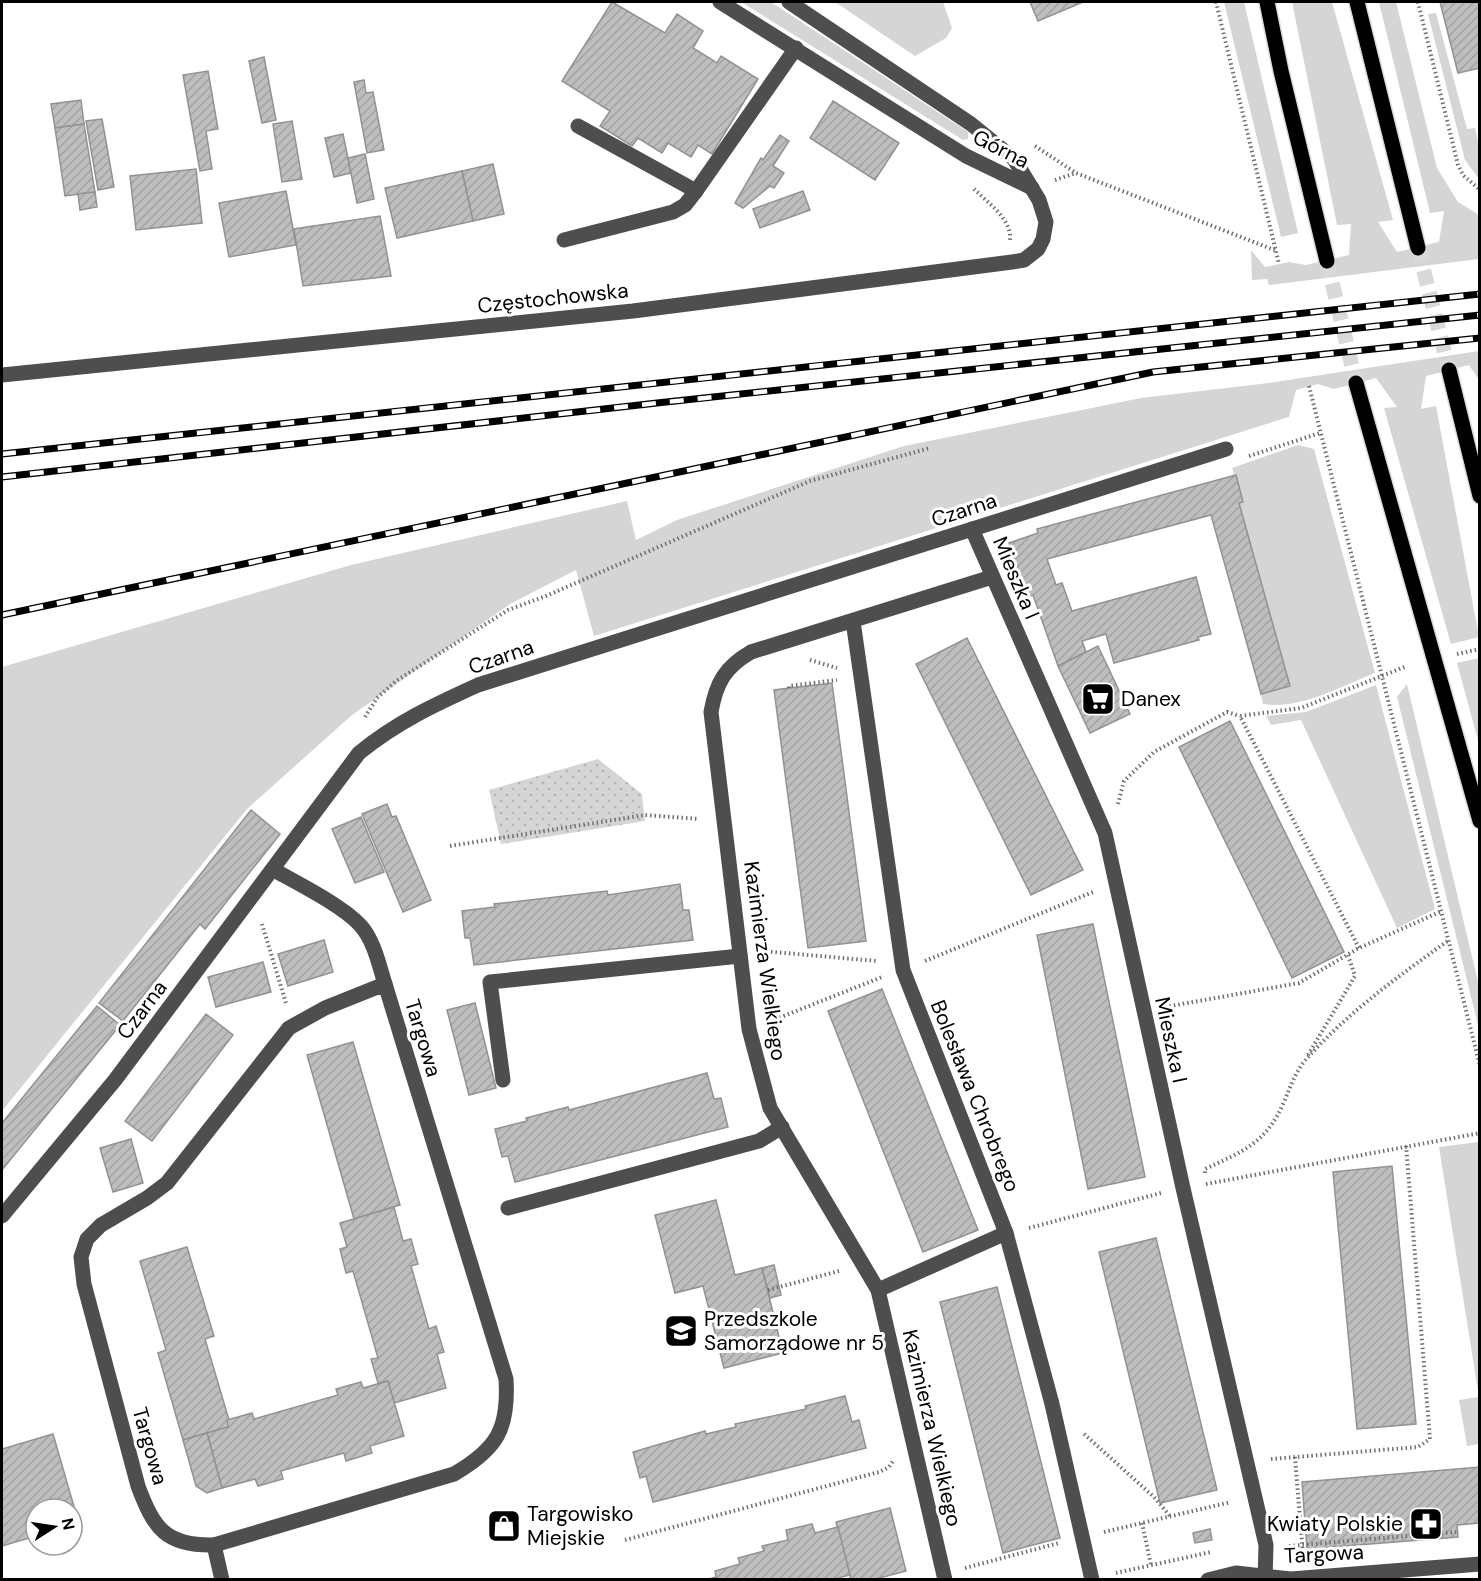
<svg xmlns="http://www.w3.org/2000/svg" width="1481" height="1581" font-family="'DM Sans',sans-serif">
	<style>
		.grass { fill: #d5d5d5 }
		.park { fill: url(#park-dots) }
		.building { fill: url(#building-hatch); stroke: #929292; stroke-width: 1.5 }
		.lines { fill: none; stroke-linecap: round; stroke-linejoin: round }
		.major-tunnel { stroke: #d9d9d9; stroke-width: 15; stroke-dasharray: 15 8; stroke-linecap: butt }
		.major-casing { stroke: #dbdbdb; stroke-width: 18 }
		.path { stroke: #707070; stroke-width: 4; stroke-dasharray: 1.5 3; stroke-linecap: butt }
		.minor { stroke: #4e4e4e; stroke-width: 15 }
		.major { stroke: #000; stroke-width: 15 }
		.rail-casing { stroke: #000; stroke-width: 7 }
		.rail { stroke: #fff; stroke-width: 4.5; stroke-dasharray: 14; stroke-linecap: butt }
		.labels { text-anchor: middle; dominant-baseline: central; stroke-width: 6; stroke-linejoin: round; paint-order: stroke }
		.street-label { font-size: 21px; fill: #000; stroke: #fff }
		.poi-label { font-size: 21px; fill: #000; stroke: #fff; text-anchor: start }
	</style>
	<defs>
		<pattern id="park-dots" width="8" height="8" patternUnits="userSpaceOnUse" patternTransform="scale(1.5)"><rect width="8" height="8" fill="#d5d5d5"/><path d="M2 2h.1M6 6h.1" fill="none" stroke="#b5b5b5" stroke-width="1.8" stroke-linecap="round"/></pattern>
		<pattern id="building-hatch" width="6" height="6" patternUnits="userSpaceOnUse" patternTransform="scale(1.5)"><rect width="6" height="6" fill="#bebebe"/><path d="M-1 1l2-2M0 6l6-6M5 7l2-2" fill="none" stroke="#a2a2a2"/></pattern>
	</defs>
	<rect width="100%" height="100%" fill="#fff"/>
	<g class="grass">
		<path d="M741,2h30l197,130v7l-5,1z"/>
		<path d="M835,2h108l9,26 -6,10 -31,18z"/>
		<path d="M1224,2h20l54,231 -17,4z"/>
		<path d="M1292,2h40l61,218 -15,2 19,30 42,-10 5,-31 -14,2 -51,-211h17l41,166 21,34 21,13v44l-210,26 -2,-6 -15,1 -1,-30 14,17 24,-5 17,3 43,-10 2,-31 -14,1z"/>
		<path d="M1436,13l31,116 8,-1 4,19v32l-14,-19 -37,-146z"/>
		<path d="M1479,351v29l-10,-15 -43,11 -5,33 15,-3 43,231 -28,7 -67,-236 13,-1 -21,-29 -42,11 -16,-5 -22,6 -7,27 -7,2 -688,217 -18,-66 -66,34 -158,111 -105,94 -245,302v-444l349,-102 276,-64 9,39 41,-20 227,-74 237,-48 128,-15z"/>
		<path d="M1298,445l16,4 61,224c-34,13 -74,37 -112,31l-2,-10 29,-8 -51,-183 4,-1 -11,-34z"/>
		<path d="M1479,658h1l-1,86 -22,-81z"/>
		<path d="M1407,684l72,302v43l-82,-332z"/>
		<path d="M1376,685l59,224 -38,19 -96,-208 -30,5 -5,-9 40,-4z"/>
		<path d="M1479,1142l1,302 -13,2 -8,-46 20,-3 -40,-250z"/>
	</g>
	<path class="park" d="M598,759l44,35 3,27 -144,23 -12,-54z"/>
	<g class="building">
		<path d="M612,2l53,31 12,-19 26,17 -10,17 24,15 4,-7 37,23 -46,75 -14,-9 -7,12 -23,-14 -6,10 -24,-15 -6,8 -32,-20 10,-15 -48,-30z"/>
		<path d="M1030,2h53l-45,19z"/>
		<path d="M1440,2h40v66l-22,5z"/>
		<path d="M264,57l12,63 -14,3 -13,-62z"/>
		<path d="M208,71l10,58 -12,2 6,38 -12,2 -17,-96z"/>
		<path d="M364,80l2,13 7,-1 11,58 -17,3 -13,-71z"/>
		<path d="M81,100l3,24 -29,4 -4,-24z"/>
		<path d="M833,101l66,42 -24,37 -65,-42z"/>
		<path d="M102,119l12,68 -16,3 -12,-69z"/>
		<path d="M292,121l10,58 -20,3 -9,-58z"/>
		<path d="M84,124l11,68 -30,4 -10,-68z"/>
		<path d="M343,134l8,39 -17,4 -9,-39z"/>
		<path d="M780,135l9,6 -16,25 11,7 -10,15 -4,-2 -27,22 -8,-5 26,-45 2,2z"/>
		<path d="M365,154l9,45 -17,4 -9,-45z"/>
		<path d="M493,164l11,50 -31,7 -11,-50z"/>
		<path d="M196,169l6,54 -66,7 -6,-54z"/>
		<path d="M462,171l11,50 -76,17 -12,-50z"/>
		<path d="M286,191l10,54 -67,12 -10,-54z"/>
		<path d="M803,191l7,19 -50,18 -7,-19z"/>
		<path d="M95,192l2,15 -17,3 -2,-16z"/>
		<path d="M380,216l11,60 -88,10 -9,-57z"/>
		<path d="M1236,475l7,27 -4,1 51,183 -29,8 -50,-179 -164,44 9,26 6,-2 10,28 124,-34 15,57 -13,3 1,3 -85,23 -8,-29 -24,7 4,11 -28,14 -25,-71 -5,2 -19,-54 29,-10 -1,-4z"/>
		<path d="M967,638l116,232 -52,25 -115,-231z"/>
		<path d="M1098,646l32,68 -40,19 -32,-67z"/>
		<path d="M832,683l34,258 -58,7 -34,-258z"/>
		<path d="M1230,721l114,231 -52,26 -113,-231z"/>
		<path d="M387,804l5,13 4,-1 35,84 -28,12 -41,-98z"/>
		<path d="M251,810l29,24 -75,95 -5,-5 -77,97 -24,-18z"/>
		<path d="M361,817l23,55 -29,11 -23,-54z"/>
		<path d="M680,884l3,26h6l4,30 -219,25 -4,-27h-5l-3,-27 33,-4 -1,-3 113,-13 1,4z"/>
		<path d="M1093,924l52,253 -57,12 -51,-254z"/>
		<path d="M324,940l9,32 -45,14 -10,-32z"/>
		<path d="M263,962l8,30 -55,15 -8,-30z"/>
		<path d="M882,989l96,241 -55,22 -95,-241z"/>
		<path d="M475,1003l21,85 -27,7 -22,-85z"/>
		<path d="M97,1006l23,19 -118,145v-47z"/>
		<path d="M206,1014l27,21 -81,106 -27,-20z"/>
		<path d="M353,1042l47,163 -46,14 -47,-164z"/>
		<path d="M707,1073l7,26 7,-1 7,29 -213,55 -7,-26 -6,1 -7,-28 32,-8 -1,-3 42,-11 1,3z"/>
		<path d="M131,1139l12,44 -30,9 -13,-44z"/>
		<path d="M1392,1166l24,258 -59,5 -24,-257z"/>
		<path d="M716,1200l19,75 27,-7 21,85 -59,15 -21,-82 -28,7 -20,-78z"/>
		<path d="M394,1207l9,34 8,-2 7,25 -7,2 18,63 7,-3 8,26 -7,2 9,34 -52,15 -6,-22 -10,2 -7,-24 7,-1 -25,-87 -7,2 -6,-24 7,-2 -7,-24z"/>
		<path d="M1156,1238l61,252 -57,13 -61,-251z"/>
		<path d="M187,1247l27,89 -9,3 24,81 -1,7 -45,13 -25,-87 8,-3 -26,-89z"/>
		<path d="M774,1265l7,30 -11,3 -8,-30z"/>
		<path d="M997,1287l63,251 -57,15 -63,-251z"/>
		<path d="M388,1381l16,55 -34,10 2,7 -26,8 -2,-8 -63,18 2,8 -25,7 -3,-7 -33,9 -15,-55 21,-6 -1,-7 25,-7 2,6 84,-24 -2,-6 25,-7 2,6z"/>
		<path d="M845,1396l7,26 7,-2 7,28 -213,54 -7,-26 -6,2 -7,-26 72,-21 1,3 30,-7 -1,-3 71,-15 -1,-3z"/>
		<path d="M207,1433l15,55 -15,5 -11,-7 -13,-46z"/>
		<path d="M53,1434l26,90 -7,2v-17h-36v27l-34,10v-97z"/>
		<path d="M1480,1467v56l-23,2 1,12 -151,12 -5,-67z"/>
		<path d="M890,1508l16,63 -34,9h-21l-15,-58z"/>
		<path d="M812,1524l3,9 23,-6 12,48 -20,5h-125l11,-3 -1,-6 25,-7 -2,-6 26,-7 -2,-5 26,-6 -2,-10z"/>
		<path d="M1210,1529l2,11 -17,3 -2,-10z"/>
	</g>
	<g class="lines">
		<g class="major-tunnel">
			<path d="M1418,248l31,122"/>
			<path d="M1327,261l29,122"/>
		</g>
		<defs>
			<g id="major">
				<path d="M1267,2l14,69 46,190"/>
				<path d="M1357,2l61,246"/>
				<path d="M1449,370l31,126"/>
				<path d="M1356,383l124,438"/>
			</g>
		</defs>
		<use href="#major" class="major-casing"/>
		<g class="path">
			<path d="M1216,2l63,262"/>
			<path d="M1418,2l40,163 5,10 17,15"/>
			<path d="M1035,146l41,27"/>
			<path d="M1055,180l21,-7 201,78"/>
			<path d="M974,189c13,13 38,30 36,51"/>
			<path d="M1309,386l171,680"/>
			<path d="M1249,456l71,-23"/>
			<path d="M1457,654l23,-5"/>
			<path d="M810,660l27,8"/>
			<path d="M789,688v-2l48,-6"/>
			<path d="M365,717l12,-19 19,-17 112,-71 38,-14 264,-115 120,-33"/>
			<path d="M1118,804l6,-23 30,-29 73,-40 13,4"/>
			<path d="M450,846l195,-31 54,4"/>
			<path d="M262,924l24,79"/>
			<path d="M1359,948l-119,-232 61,-8 106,-42"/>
			<path d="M762,951l115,10"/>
			<path d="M925,961l168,-69"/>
			<path d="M1165,1007l134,-24 60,-35 83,-37"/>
			<path d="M771,1021l111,-44"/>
			<path d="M1308,1055l47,-79 -7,-21"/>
			<path d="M1205,1173v-4c37,-17 61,-26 78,-65 8,-18 12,-33 26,-48 41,-45 91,-81 140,-116"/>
			<path d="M1206,1184l274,-51"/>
			<path d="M1029,1228l132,-35"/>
			<path d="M768,1290l71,-19"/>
			<path d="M1084,1434l70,63 16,19"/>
			<path d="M1295,1457l8,98"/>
			<path d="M1271,1459l147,-12 12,-8 -24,-294"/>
			<path d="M1142,1523l9,42"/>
			<path d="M1104,1532l127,-30"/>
			<path d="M625,1540l254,-68 10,-5 4,-6"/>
			<path d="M1289,1546l167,-14"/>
			<path d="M965,1568l94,-25"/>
			<path d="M1116,1573l95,-21"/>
		</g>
		<g class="minor">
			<path d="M720,2l246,154 66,32"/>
			<path d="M578,126l118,65 100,-143"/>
			<path d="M564,240l109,-28 12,-7 11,-14"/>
			<path d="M2,375l631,-64 379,-49 12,-2 14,-11 5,-10 3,-17 -7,-22 -25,-41 -43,-35 -182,-122"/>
			<path d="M972,529l133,304 78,355 83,357 -1,35"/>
			<path d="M853,621l50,349 103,263 46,171 40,176"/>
			<path d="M274,870c23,13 69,36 86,55 14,15 19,40 25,59"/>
			<path d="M385,984l121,395c3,50 -9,70 -52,95l-240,71c-48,1 -60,-16 -76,-59l-54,-202 -3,-27 6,-18 14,-14 46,-27 20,-15 122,-155 36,-20z"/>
			<path d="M503,1080l-13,-98 250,-26"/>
			<path d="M508,1208l251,-67 23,-14"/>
			<path d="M2,1216l113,-136 244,-327c38,-31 75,-48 119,-68l748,-236"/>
			<path d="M878,1290l128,-57"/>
			<path d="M214,1545l8,35"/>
			<path d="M945,1580l-67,-290 -108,-182 -21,-79 -38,-317c5,-29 14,-45 40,-60l241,-75"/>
			<path d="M1208,1580l28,-7 55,6 189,-15"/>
		</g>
		<use href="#major" class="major"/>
		<defs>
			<g id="rail">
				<path d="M2,454l1478,-160"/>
				<path d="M2,477l655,-74 823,-88"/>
				<path d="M2,615l1151,-243 327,-34"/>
			</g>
		</defs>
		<use href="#rail" class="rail-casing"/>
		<use href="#rail" class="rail"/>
	</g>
	<defs>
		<symbol id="supermarket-square" viewBox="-11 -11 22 22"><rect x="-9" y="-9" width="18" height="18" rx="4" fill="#000" stroke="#fff"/><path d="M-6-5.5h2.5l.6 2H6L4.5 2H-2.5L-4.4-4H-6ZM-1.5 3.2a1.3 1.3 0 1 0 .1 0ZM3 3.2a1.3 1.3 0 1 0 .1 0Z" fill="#fff"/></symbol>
		<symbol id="school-square" viewBox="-11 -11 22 22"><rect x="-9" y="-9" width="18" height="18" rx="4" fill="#000" stroke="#fff"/><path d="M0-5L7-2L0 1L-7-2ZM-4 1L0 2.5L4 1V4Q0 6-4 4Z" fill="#fff"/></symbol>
		<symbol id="pharmacy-square" viewBox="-11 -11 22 22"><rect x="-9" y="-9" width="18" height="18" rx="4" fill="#000" stroke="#fff"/><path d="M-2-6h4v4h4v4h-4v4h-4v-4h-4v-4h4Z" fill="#fff"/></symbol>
		<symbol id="shop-square" viewBox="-11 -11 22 22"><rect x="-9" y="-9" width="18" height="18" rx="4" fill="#000" stroke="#fff"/><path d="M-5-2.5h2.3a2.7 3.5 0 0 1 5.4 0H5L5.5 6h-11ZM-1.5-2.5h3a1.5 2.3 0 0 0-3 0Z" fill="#fff"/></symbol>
	</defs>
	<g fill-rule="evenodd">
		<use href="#supermarket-square" x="1079" y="680" width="38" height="38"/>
		<use href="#school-square" x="662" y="1312" width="38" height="38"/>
		<use href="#pharmacy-square" x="1407" y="1505" width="38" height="38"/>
		<use href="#shop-square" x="485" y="1507" width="38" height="38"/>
	</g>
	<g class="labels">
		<g class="street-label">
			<text transform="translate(1001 149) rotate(27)">Górna</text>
			<text transform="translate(553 298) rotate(-6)">Częstochowska</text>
			<text transform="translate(964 510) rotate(-18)">Czarna</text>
			<text transform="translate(1016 578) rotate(67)">Mieszka I</text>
			<text transform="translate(501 657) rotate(-19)">Czarna</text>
			<text transform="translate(765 961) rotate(82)">Kazimierza Wielkiego</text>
			<text transform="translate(142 1010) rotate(-53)">Czarna</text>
			<text transform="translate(423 1038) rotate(73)">Targowa</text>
			<text transform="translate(1171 1040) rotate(78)">Mieszka I</text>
			<text transform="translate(975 1096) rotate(68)">Bolesława Chrobrego</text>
			<text transform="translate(932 1428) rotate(77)">Kazimierza Wielkiego</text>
			<text transform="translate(150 1446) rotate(74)">Targowa</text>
			<text transform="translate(1324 1554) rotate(-3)">Targowa</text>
		</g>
		<g class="poi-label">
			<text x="1121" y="699">Danex</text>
			<text x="704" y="1319">Przedszkole<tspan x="704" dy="24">Samorządowe nr 5</tspan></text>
			<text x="527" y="1514">Targowisko<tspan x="527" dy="24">Miejskie</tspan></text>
			<text x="1403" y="1524" text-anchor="end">Kwiaty Polskie</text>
		</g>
	</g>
	<rect width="1481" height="1581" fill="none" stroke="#000000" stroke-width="6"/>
	<g transform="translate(54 1527) rotate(78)"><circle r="28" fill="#ffffff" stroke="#999999" stroke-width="1.5"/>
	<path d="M0-4.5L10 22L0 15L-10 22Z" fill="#000000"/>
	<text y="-9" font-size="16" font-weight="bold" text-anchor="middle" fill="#000000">N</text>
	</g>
</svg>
